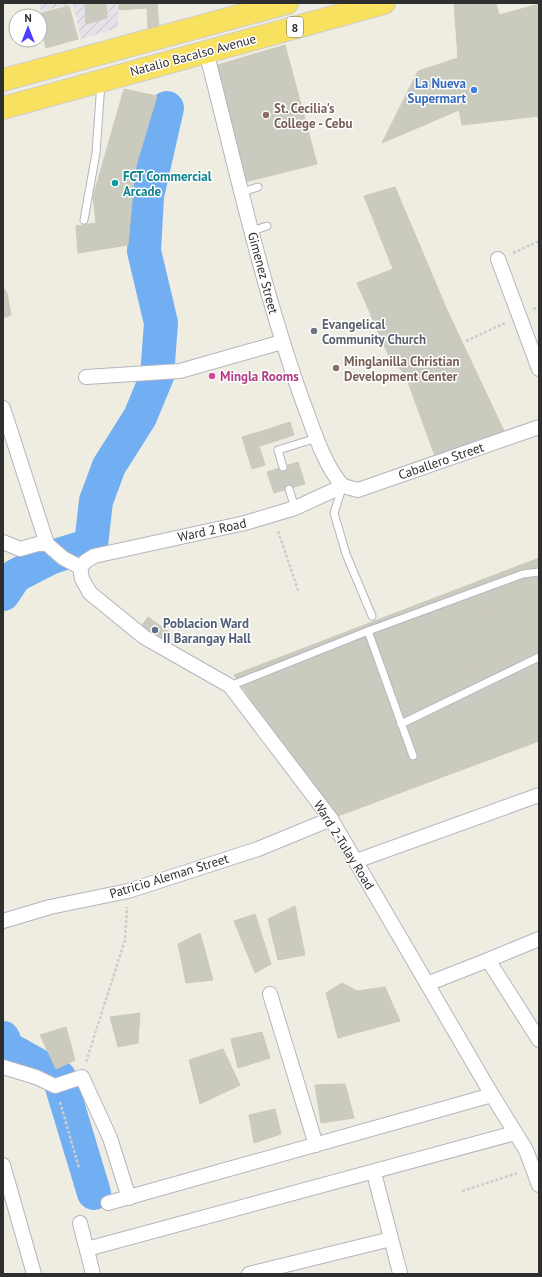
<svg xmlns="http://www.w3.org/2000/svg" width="542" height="1277" font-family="'PT Sans',sans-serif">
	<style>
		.industrial { fill: url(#industrial-furrows) }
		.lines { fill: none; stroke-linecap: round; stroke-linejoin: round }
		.river { stroke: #72aff2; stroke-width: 34 }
		.building { fill: #cbcabf; stroke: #cbcaba }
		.service-casing { stroke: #b5b4c1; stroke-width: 9 }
		.minor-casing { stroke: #b5b4c1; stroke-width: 16 }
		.trunk-casing { stroke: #cdcdcd; stroke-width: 24 }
		.path { stroke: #cdcdcd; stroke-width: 2.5; stroke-dasharray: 3 2; stroke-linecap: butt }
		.service { stroke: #fff; stroke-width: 7 }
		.minor { stroke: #fff; stroke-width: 14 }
		.trunk { stroke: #f8e15e; stroke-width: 22 }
		.shop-dot { fill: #3f7fe0; stroke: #fff; stroke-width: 1.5 }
		.education-dot { fill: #8d6e63; stroke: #fff; stroke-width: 1.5 }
		.culture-dot { fill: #0f9aa8; stroke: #fff; stroke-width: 1.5 }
		.worship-dot { fill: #6b7280; stroke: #fff; stroke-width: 1.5 }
		.hotel-dot { fill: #d1479c; stroke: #fff; stroke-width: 1.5 }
		.service-dot { fill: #5c6f8a; stroke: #fff; stroke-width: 1.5 }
		.labels { text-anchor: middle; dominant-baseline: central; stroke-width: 3; stroke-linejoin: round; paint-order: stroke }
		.shield { fill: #fff; stroke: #6d6d6d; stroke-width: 1 }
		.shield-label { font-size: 12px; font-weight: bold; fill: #2e2e2e }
		.street-label { font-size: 13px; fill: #2e2e2e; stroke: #fff }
		.shop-label { font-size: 13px; font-weight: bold; fill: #366cbe; stroke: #fff; text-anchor: end }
		.education-label { font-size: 13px; font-weight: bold; fill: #785e54; stroke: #fff; text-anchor: start }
		.culture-label { font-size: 13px; font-weight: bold; fill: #0d838f; stroke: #fff; text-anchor: start }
		.worship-label { font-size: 13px; font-weight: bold; fill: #5b616d; stroke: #fff; text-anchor: start }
		.hotel-label { font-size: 13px; font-weight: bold; fill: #b23c85; stroke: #fff; text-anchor: start }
		.service-label { font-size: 13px; font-weight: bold; fill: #4e5e75; stroke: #fff; text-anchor: start }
	</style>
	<defs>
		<pattern id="industrial-furrows" width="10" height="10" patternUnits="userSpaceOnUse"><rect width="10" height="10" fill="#e5e1e8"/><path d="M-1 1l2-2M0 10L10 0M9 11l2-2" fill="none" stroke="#c5c1c7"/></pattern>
	</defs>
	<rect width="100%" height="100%" fill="#efede1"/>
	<path class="industrial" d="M38,3h80v25l-37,11 -8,-35 -32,7z"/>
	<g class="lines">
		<g class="river">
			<path d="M3,594l12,-18 37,-19 39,-12 5,-44 13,-35 31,-49 17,-41 4,-53 -17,-72 3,-55 20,-88"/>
			<path d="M3,1038l4,10 52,29 35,116"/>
		</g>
	</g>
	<g class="building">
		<path d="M85,3h21l1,15 -21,6z"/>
		<path d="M119,3h38l2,25h-11l-1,-20 -28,2z"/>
		<path d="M454,3h42l3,12 40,-11v112l-77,9 -3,-15 -77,33 36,-72 40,-13z"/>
		<path d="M69,6l9,33 -32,9 -6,-23v-9l-3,-2z"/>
		<path d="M285,45l32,119 -72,18 -31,-116z"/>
		<path d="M124,89l33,7 -22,73 -7,76 -50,8 -2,-27 20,-3 -3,-26z"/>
		<path d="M395,187l52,123 57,121 -69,25 -30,-82 -15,-15 -33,-76 36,-14 -29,-73z"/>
		<path d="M3,287l4,6 4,22 -8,3z"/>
		<path d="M290,422l4,13 -34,11 -4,-13z"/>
		<path d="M255,433l10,32 -13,4 -10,-32z"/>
		<path d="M298,462l7,22 -31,9 -7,-21z"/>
		<path d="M539,558v183l-201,75 -46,-56 -58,-85z"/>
		<path d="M539,593v54l-70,26 -18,-47z"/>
		<path d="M148,617l21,15 -8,11 -21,-15z"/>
		<path d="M295,906l10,49 -27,5 -10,-41z"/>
		<path d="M255,914l16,50 -16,9 -21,-52z"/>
		<path d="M200,933l13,47 -27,3 -8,-39z"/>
		<path d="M342,983l15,8 28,-4 15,34 -62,17 -12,-45z"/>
		<path d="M140,1013l-2,30 -20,4 -8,-30z"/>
		<path d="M66,1027l9,33 -19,9 -16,-34z"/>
		<path d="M262,1032l8,26 -32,10 -7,-29z"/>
		<path d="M223,1049l17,36 -40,19 -11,-44z"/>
		<path d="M345,1084l9,34 -33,5 -6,-38z"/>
		<path d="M275,1109l6,25 -27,9 -5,-28z"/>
	</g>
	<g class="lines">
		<defs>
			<g id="service">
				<path d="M242,192l16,-5"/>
				<path d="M84,220l12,-67 5,-70"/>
				<path d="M252,231l15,-5"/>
				<path d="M283,467l-5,-17 39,-12"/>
				<path d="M342,488l-8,25 12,41 26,62"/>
				<path d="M289,489l6,19"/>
				<path d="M368,631l155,-57 16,-2"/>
				<path d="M230,686l138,-55 45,125"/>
				<path d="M401,724l138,-67"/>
			</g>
			<g id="minor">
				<path d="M206,51c30,117 56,237 97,351 10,26 21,64 40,84"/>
				<path d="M498,259l41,110"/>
				<path d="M86,377l94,-6 102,-29"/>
				<path d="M3,408l44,136 16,14 17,9"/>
				<path d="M343,486l15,4 181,-63"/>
				<path d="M3,542l17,7 18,-5h9"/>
				<path d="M80,567l2,12 8,14 54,44 86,49 101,133 161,276 34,55 13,35"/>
				<path d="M80,567l6,-6 8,-5 151,-33 50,-15 48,-22"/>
				<path d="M356,861l183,-66"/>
				<path d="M3,921l47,-14 78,-16 130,-42 73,-30"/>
				<path d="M488,960l51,-21"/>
				<path d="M427,984l61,-24 51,80"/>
				<path d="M270,994l46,151"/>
				<path d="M3,1067l33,10 19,9 27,-9 28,61 19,60"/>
				<path d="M3,1165l31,109"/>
				<path d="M374,1173l26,100"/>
				<path d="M108,1203l384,-108"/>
				<path d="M80,1223l13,51"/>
				<path d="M87,1249l428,-116"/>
				<path d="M249,1274l142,-35"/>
			</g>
			<g id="trunk">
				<path d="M3,80l284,-77"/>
				<path d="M3,108l381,-105"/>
			</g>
		</defs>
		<use href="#service" class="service-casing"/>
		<use href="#minor" class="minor-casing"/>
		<use href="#trunk" class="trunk-casing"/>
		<g class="path">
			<path d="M513,253l26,-12"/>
			<path d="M533,309l6,-2"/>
			<path d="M466,341l39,-18"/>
			<path d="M278,531l21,62"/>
			<path d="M86,1062l39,-122 2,-33"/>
			<path d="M60,1102l19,66"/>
			<path d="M462,1191l56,-18"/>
		</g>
		<use href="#service" class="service"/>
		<use href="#minor" class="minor"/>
		<use href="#trunk" class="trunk"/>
	</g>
	<circle class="shop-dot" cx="474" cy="90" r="4"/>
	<g class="education-dot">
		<circle cx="266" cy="115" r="4"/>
		<circle cx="336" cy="368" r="4"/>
	</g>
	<circle class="culture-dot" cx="115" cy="183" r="4"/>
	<circle class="worship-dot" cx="314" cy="331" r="4"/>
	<circle class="hotel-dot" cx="212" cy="376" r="4"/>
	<circle class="service-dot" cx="155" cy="630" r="4"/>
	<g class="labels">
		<rect class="shield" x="287" y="17" width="16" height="20" rx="3"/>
		<g class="shield-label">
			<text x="295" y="27">8</text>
		</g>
		<g class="street-label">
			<text transform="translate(193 55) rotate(-15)">Natalio Bacalso Avenue</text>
			<text transform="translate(263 273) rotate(75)">Gimenez Street</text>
			<text transform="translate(441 461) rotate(-19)">Caballero Street</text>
			<text transform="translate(212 530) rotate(-12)">Ward 2 Road</text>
			<text transform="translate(344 845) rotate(58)">Ward 2-Tulay Road</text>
			<text transform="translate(169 876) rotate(-17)">Patricio Aleman Street</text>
		</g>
		<g class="shop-label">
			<text x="466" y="83">La Nueva<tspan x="466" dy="15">Supermart</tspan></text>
		</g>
		<g class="education-label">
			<text x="274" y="108">St. Cecilia's<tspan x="274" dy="15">College - Cebu</tspan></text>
			<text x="344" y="361">Minglanilla Christian<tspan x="344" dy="15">Development Center</tspan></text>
		</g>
		<g class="culture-label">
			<text x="123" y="176">FCT Commercial<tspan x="123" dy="15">Arcade</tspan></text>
		</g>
		<g class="worship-label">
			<text x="322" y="324">Evangelical<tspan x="322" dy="15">Community Church</tspan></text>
		</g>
		<g class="hotel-label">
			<text x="220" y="376">Mingla Rooms</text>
		</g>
		<g class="service-label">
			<text x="163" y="623">Poblacion Ward<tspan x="163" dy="15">II Barangay Hall</tspan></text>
		</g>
	</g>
	<rect width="542" height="1277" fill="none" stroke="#2e2e2e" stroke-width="8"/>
	<g transform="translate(28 28)"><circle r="19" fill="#ffffff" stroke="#ababab"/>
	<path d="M0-3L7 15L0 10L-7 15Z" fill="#4c3eff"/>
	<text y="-6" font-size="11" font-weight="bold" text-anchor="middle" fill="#2e2e2e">N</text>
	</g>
</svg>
